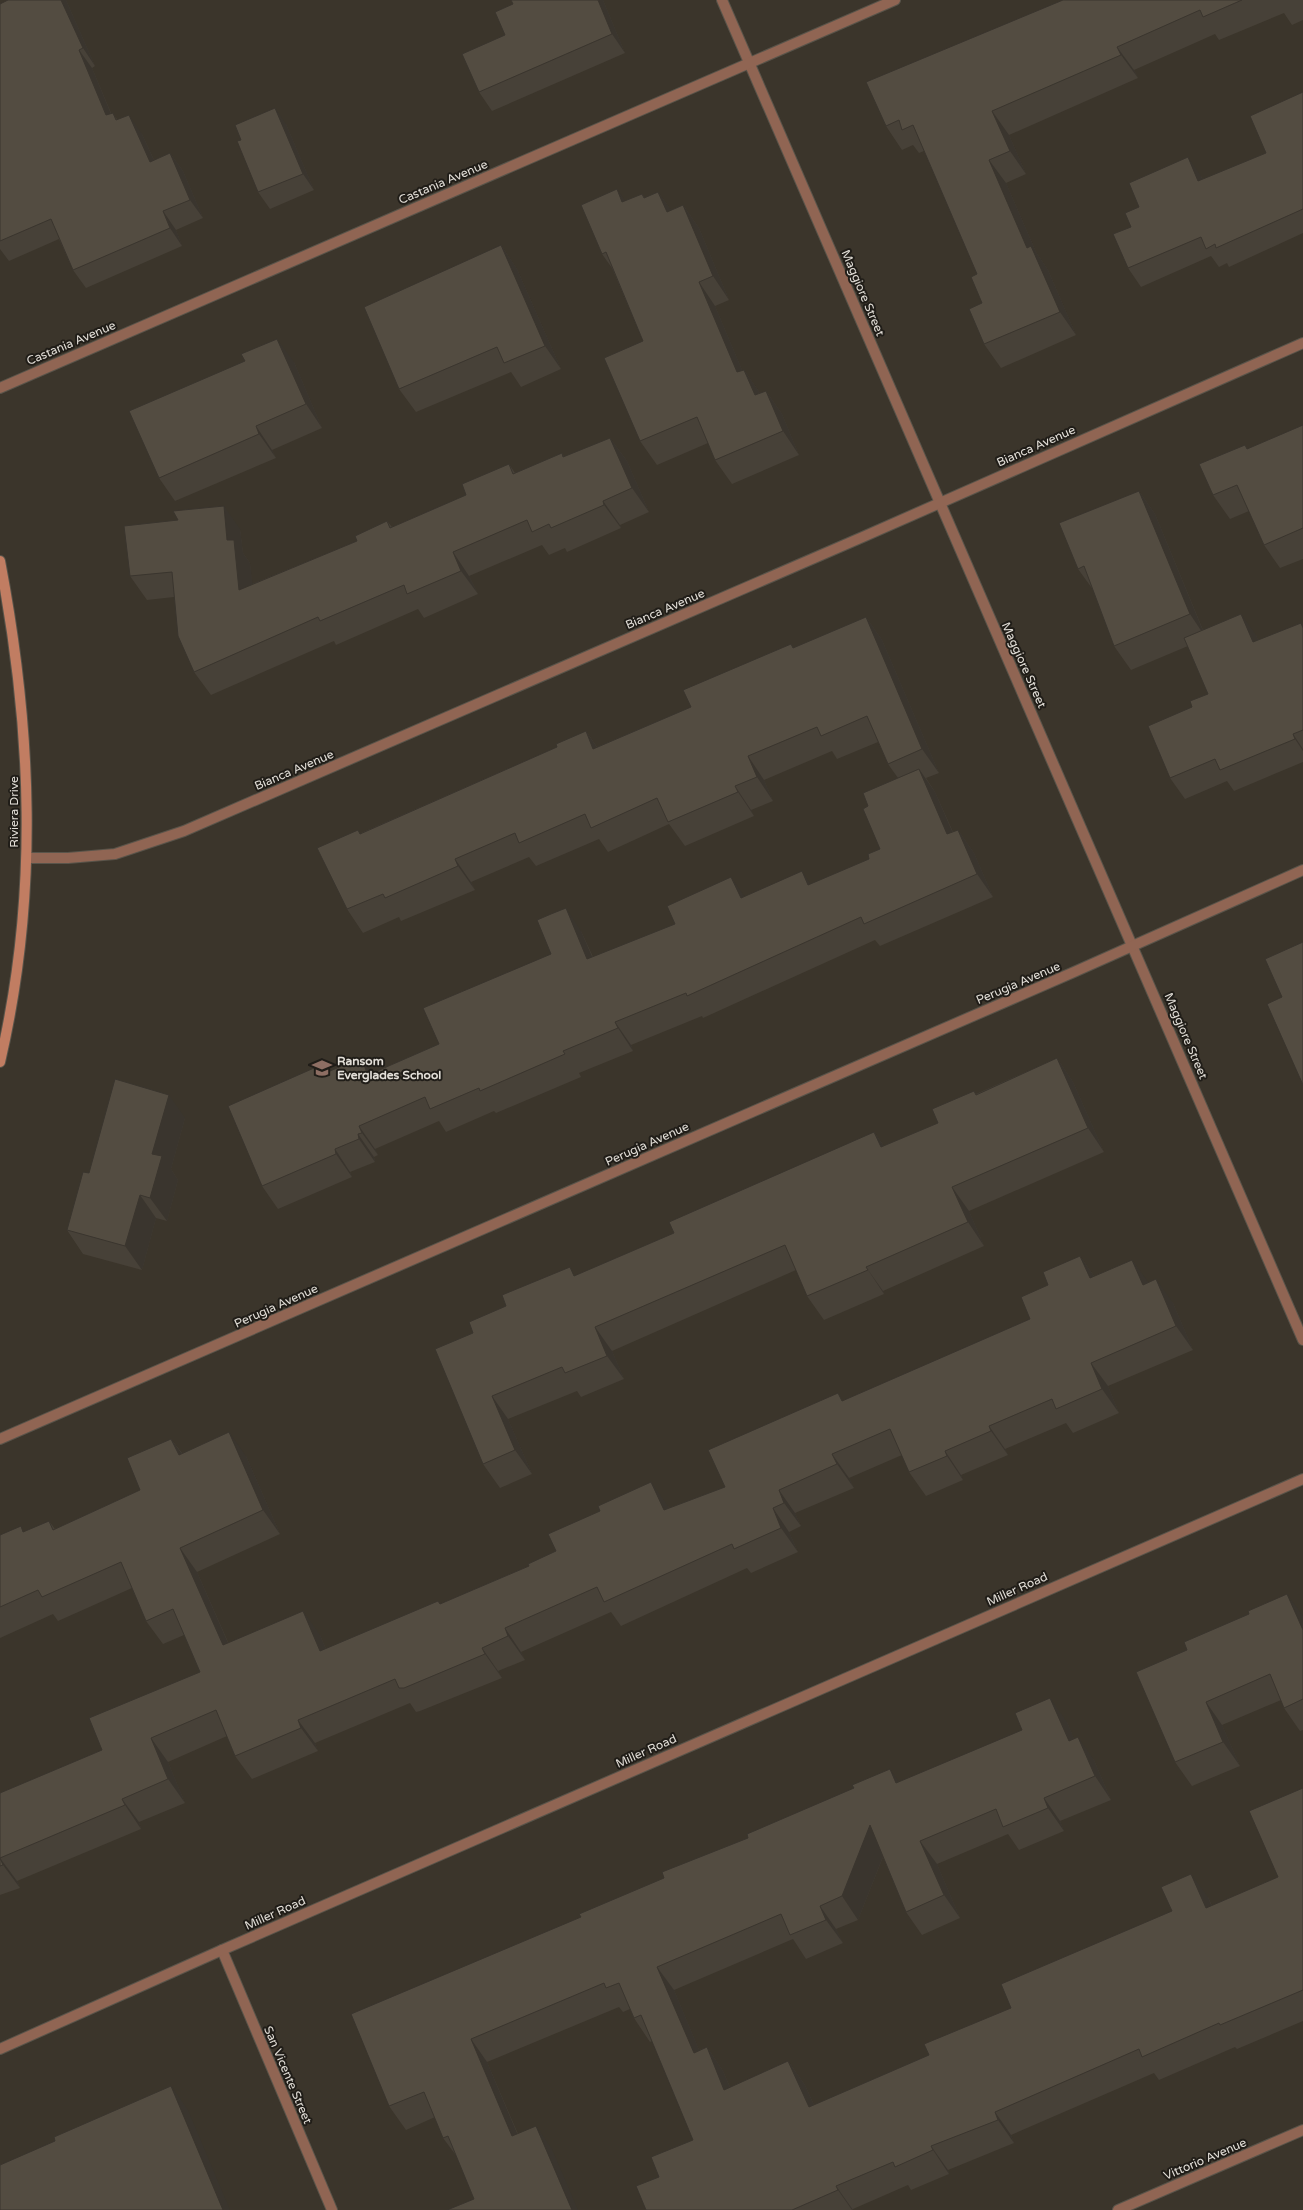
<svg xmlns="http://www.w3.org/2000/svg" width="1303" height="2210" font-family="'Varela Round',sans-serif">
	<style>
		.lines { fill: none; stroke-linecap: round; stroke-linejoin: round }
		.street-casing { stroke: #59544a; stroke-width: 12 }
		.secondary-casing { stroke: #59544a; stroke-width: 12 }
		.street { stroke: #906553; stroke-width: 10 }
		.secondary { stroke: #c17d62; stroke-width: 10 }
		.wall { fill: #474138 }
		.shaded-wall { fill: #3a352e }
		.building { fill: #534c41; stroke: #3a352e }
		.labels { text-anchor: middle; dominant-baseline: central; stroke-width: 4; stroke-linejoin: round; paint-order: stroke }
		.street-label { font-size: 12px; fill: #e3dfd8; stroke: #201d18 }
		.poi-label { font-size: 12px; font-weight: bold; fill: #e3dfd8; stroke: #201d18; text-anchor: start }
	</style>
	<rect width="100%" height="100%" fill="#3b352b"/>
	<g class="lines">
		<defs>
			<g id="street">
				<path d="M722,0l581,1340"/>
				<path d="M0,388l895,-388"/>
				<path d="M27,858h41l47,-4 69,-23 681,-295 438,-193"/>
				<path d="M0,1439l1074,-467 229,-102"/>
				<path d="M222,1950l110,260"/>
				<path d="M0,2049l222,-99 1081,-471"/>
				<path d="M1118,2210l185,-80"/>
			</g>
			<path id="secondary" d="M0,561c32,168 39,334 0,501"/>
		</defs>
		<use href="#street" class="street-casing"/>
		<use href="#secondary" class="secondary-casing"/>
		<use href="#street" class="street"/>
		<use href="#secondary" class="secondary"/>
	</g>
	<g class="wall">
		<path d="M66,0l29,66 -3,2 19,45 7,7 24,14 12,26 16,-7 13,18 20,47 -27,12 6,16 -96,42 -13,-18 -14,-31 -50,22 -9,-12v-245z"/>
		<path d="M511,0h92l22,53 -133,58 -13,-19 26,-57 8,-31z"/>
		<path d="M1063,0h240v20l-11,5 -8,-12 -65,27 -4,-6 -81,36 4,8 -129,57 17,39 -20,9 30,69 12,18 28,65 -75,33 -17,-24 -2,-41 -5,-29 -53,-123 -5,2 -6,-8 -11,5 -16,-24z"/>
		<path d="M1303,92v141l-74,34 -2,-4 -8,4 -8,-11 -70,31 -13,-19 3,-41 8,-20 62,-31 2,4 63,-27z"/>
		<path d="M286,124l28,66 -44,19 -12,-17 -17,-52z"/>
		<path d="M658,192l13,18 12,-5 16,23 30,72 -14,6 27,64h2l16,23 6,-2 16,23 17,41 -67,29 -17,-24 -7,-17 -51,22 -17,-24 3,-100 -31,-73 -10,-14 23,-53 17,-7 3,4z"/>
		<path d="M501,245l16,24 44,100 -40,18 -10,-15 -95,40 -17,-23z"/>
		<path d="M294,362l28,66 -50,22 4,8 -101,43 -16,-23z"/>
		<path d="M1303,425v134l-23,9 -16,-23 -15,-34 -19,8 -17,-24z"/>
		<path d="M610,438l17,23 22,51 -29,13 1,3 -54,24 -2,-4 -16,7 -7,-10 -73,31 9,18 -54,24 -6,-9 -82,36 -2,-4 -123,54 -17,-23 -20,-75 -27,3 -17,-24 110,-47 3,24 7,10 2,21 105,-43 30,-20 5,6 74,-32 43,-31 6,9 47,-20 2,4z"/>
		<path d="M1139,491l16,23 48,116 53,5 2,5 45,-13v135l-69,29 -7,-10 -42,18 -15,-21 22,-71 16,-13 -20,-48 -57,24 -17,-24 -20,-55 -16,-22z"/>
		<path d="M866,617l16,23 57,133 -13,5 9,14 18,40 5,-2 16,23 19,44 -113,49 -5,-6 -172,78 -1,-2 -71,29 2,6 -54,22 2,4 -85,36 -2,-2 -48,21 -7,-11 -64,28 3,6 -4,2 1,5 -25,10 2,5 -74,32 -16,-23 57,-110 53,-3 67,-29 112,-90 30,-23 12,26 151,-60 67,-13 58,-25 11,-10 -12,-43 30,-28 -10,-14 -10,-22 -41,17 -5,-8 -68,29 9,21 -22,9 3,6 -69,30 -16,-22 -61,28 -9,-13 -63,27 -7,-9 -58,25 4,8 -74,31 -2,-4 -36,16 -16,-24 14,-76 196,-86 29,-16 11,16 94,-40 103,-59z"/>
		<path d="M1057,1058l16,24 31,70 -135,59 15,35 -101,45 1,3 -60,26 -17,-24 -11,-26 -184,81 12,28 -43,18 -4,-6 -69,28 24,55 -32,14 -17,-24 -10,-131 33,-27 168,-73 200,-101 10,14 54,-23 36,-32 2,3z"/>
		<path d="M185,1118l-14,51 7,11 -11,41 -11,-3 -14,52 -59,-16 -16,-24 22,-57z"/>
		<path d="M1080,1256l14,20 38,-16 16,23 25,20 20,47 -85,36 11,27 -46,20 -7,-10 -61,26 3,6 -47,20 2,5 -37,16 -17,-24 -7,-17 -53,23 5,10 -59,25 6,13 -12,6 9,20 -47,21 -4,-5 -126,58 -10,-14 -90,40 4,8 -27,11 4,7 -82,33 -4,1 -6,-9 -95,40 3,8 -66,28 -17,-23 -8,-20 -59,26 17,41 -46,19 2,7 -124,52 3,7 -20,7v-102l102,-43 98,-78 -16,-37 -21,9 -17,-23 -14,-33 -74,33 -5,-7 -53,24v-103l25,-3 24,-11 6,8 85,-39 31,-51 11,14 64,3 34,78 -83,38 31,70 92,-7 6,14 114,-45 228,-98 1,2 56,-21 119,-86 186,-82 18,-34z"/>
		<path d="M1303,1616v114l-3,1 -16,-23 -3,-8 -59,25 18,41 -48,20 -17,-24 -39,-90z"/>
		<path d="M1067,1722l7,17 20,21 17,40 -51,21 4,10 -45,19 -11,-16 -71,30 23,54 -38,17 -16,-23 -23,-55 -25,63 -22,9 7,14 -37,16 -13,-20 -119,51 25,60 8,-3 16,24 7,16 58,-26 17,24 9,20 115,-50 279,-158 4,9 66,-29 25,-89v233l-66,28 -2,-2 -76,33 -5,-7 -143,62 3,8 -66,27 1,4 -38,16 -3,-5 -55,24v1h-207l13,-33 34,-37 -41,-99 -2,1 -16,-24 -4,-9 -7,3 -4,-5 -132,55 31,72 34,15 -78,50 -16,-41 -15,-20 -8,-21 -29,13 -17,-24 192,-189 318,-135z"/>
	</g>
	<g class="shaded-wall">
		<path d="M61,0h5l29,66 -12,-18z"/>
		<path d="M598,0h5l22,53 -13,-19z"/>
		<path d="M1117,47l17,23 4,8 -17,-23z"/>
		<path d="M79,50l13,18 27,65 -13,-18z"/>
		<path d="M275,108l11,16 28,66 -11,-16z"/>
		<path d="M992,111l17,24 17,39 -16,-23z"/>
		<path d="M129,115l13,19 21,46 -13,-18z"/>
		<path d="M170,153l13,18 20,47 -13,-18z"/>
		<path d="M1188,157l13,19 10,24 -13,-19z"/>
		<path d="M989,160l17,23 30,69 12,18 28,65 -16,-23 -33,-64z"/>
		<path d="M617,189l17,24 -12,-11z"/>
		<path d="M658,192l17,23 -8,-3z"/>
		<path d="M683,205l16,23 30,72 -16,-24z"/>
		<path d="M163,211l13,19 6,16 -12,-18z"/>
		<path d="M501,245l16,24 44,100 -16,-23z"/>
		<path d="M699,282l16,24 38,90 -16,-24z"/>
		<path d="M277,339l17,23 28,66 -16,-24z"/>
		<path d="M744,370l16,23 -5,2z"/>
		<path d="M766,391l16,23 17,41 -16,-24z"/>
		<path d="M256,426l16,24 4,8 -17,-24z"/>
		<path d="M610,438l17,23 22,51 -17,-24z"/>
		<path d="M1139,491l16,23 51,124 -16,-24z"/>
		<path d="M603,501l17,24 1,3 -17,-23z"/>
		<path d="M224,506l16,23 3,24 7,10 6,50 -17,-23 -12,-50z"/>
		<path d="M453,552l16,24 9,18 -17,-23z"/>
		<path d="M1241,614l15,21 12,27 -15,-20z"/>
		<path d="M866,617l16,23 57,133 -17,-24z"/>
		<path d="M586,731l16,24 -9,-6z"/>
		<path d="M1293,734l10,15v2l-8,-12z"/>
		<path d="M748,756l16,24 9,21 -16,-24z"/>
		<path d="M919,769l16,23 28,64 -16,-22z"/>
		<path d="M735,786l16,24 3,6 -16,-24z"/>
		<path d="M958,830l16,23 19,44 -16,-23z"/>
		<path d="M455,859l16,23 4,8 -17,-24z"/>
		<path d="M802,871l15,23 -9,-9z"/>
		<path d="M731,877l16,23 -6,-2z"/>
		<path d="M566,908l15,23 22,51 -16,-23z"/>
		<path d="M615,1022l16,23 2,6 -15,-23z"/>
		<path d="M361,1058l16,23 -9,-6z"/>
		<path d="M1057,1058l16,24 31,70 -16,-24z"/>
		<path d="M169,1095l16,23 -14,51 7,11 -11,41 -17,-23 2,-44z"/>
		<path d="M359,1126l16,23 3,6 -16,-22z"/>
		<path d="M874,1132l17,24 -10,-9z"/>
		<path d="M358,1134l16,23 1,5 -16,-23z"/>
		<path d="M335,1149l15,23 2,5 -16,-23z"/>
		<path d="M952,1187l17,24 15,35 -16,-24z"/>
		<path d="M140,1195l16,23 -14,52 -17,-24z"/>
		<path d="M1080,1256l16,23 -6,-1z"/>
		<path d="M1132,1260l17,23 -6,2z"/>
		<path d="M866,1267l17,24 1,3z"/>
		<path d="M1156,1279l17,24 20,47 -17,-24z"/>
		<path d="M595,1327l17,24 12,28 -17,-23z"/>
		<path d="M1091,1363l17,23 11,27 -17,-24z"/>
		<path d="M492,1396l16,23 24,55 -17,-24z"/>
		<path d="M989,1426l16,23 3,6 -17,-24z"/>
		<path d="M229,1432l17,24 34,78 -17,-24z"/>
		<path d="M171,1439l17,23 -9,-7z"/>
		<path d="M945,1451l16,24 2,5 -16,-24z"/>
		<path d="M832,1454l17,24 5,10 -17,-24z"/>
		<path d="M651,1482l17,24 12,28 -16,-24z"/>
		<path d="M779,1490l16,23 6,13 -17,-23z"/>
		<path d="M773,1508l16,24 9,20 -17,-24z"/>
		<path d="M180,1548l17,24 42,96 -16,-23z"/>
		<path d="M1287,1594l16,22v14z"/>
		<path d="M303,1611l17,24 17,40 -17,-24z"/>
		<path d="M505,1628l16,24 4,8 -17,-24z"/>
		<path d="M482,1648l16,23 4,7 -17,-24z"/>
		<path d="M1050,1698l17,24 18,42 -16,-23z"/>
		<path d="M1206,1702l16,23 18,41 -17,-24z"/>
		<path d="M298,1720l17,23 3,8 -17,-23z"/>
		<path d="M1078,1737l16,23 17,40 -16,-24z"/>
		<path d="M151,1738l17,24 17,41 -17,-24z"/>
		<path d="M890,1769l16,23 -10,-9z"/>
		<path d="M1044,1798l16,23 4,10 -16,-23z"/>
		<path d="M122,1799l17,23 2,7 -16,-24z"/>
		<path d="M870,1825l16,24 -28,71 -16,-24z"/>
		<path d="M920,1841l17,23 23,54 -16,-23z"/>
		<path d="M0,1858l17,23 3,7 -17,-23z"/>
		<path d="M1191,1874l17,23 14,35 -16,-24z"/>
		<path d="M820,1906l16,23 7,14 -17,-23z"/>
		<path d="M657,1967l17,23 36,86 -16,-23z"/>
		<path d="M471,2039l16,23 41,97 -16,-23z"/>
		<path d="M707,2047l16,24 18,42 -17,-23z"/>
		<path d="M788,2061l17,24 20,45 -16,-23z"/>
		<path d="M171,2086l17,24 42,100h-7z"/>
		<path d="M995,2112l16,23 3,8 -16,-23z"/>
		<path d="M536,2126l16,23 26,61h-6z"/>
		<path d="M931,2146l17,24 1,4 -16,-24z"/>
		<path d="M836,2186l17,24h-1l-14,-20z"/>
	</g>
	<g class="building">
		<path d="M8,0h53l22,48 -4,2 27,65 7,-2 3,7 13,-5 21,47 20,-9 20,47 -27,11 7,17 -97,42 -22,-51 -51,22v-237z"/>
		<path d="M511,0h87l14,34 -133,58 -17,-38 43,-19 -10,-23 18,-8z"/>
		<path d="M1063,0h179l-39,17 -3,-7 -83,37 4,8 -129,56 18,40 -21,9 38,88 4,-2 29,66 -76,32 -15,-35 13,-6 -11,-26 6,-3 -64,-149 -11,5 -3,-10 -13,6 -20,-44z"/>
		<path d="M1303,92v117l-87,39 -1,-4 -9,5 -5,-12 -73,31 -15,-34 18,-7 -6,-14 14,-6 -10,-24 59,-26 10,24 68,-28 -16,-37z"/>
		<path d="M275,108l28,66 -45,18 -21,-51 4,-1 -6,-15z"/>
		<path d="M617,189l5,13 20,-8 2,4 14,-6 9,20 16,-7 30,71 -14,6 38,90 7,-2 11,25 11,-4 17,40 -68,29 -18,-43 -57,24 -36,-83 39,-17 -37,-89 -4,2 -21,-49z"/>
		<path d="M501,245l44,101 -41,17 -7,-16 -98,42 -35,-82z"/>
		<path d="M277,339l29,65 -50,22 3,8 -100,44 -30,-67 116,-50 -4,-7z"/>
		<path d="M1303,425v103l-39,17 -27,-60 -24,10 -14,-31 46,-19 2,4z"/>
		<path d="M610,438l22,50 -29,13 1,4 -53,23 -2,-4 -17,8 -5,-12 -74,32 8,19 -54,23 -3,-9 -84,36 -2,-4 -124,55 -16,-36 -6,-64 -42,4 -6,-50 54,-6 -5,-9 51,-5 3,34h7l5,50 118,-49 -2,-5 32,-15 3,7 76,-33 -4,-11 47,-20 4,10 49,-21 1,4z"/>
		<path d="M1139,491l51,123 -76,32 -30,-80 -6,3 -19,-46z"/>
		<path d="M1241,614l12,28 48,-19 2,5v102l-10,4 2,5 -75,31 -5,-11 -45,19 -22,-52 44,-19 -2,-6 18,-7 -24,-56z"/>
		<path d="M866,617l56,132 -34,15 -21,-48 -46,20 -4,-9 -69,29 9,21 -22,9 3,6 -70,30 -11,-24 -66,30 -6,-14 -66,29 -4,-10 -60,26 3,7 -73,32 -2,-4 -36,15 -30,-61 41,-18 2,4 197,-87 -1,-3 30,-13 7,18 98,-42 -8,-17 108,-46 2,4z"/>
		<path d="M919,769l28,65 11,-4 19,44 -113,50 -3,-7 -174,79 -1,-3 -71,29 3,6 -55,23 2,3 -85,37 -1,-3 -49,21 -5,-12 -66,29 3,7 -4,1 1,5 -24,10 1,5 -74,32 -34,-80 86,-38 4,8 43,-18 7,17 71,-31 -16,-36 128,-54 -14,-34 14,-6 15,-6 21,51 88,-35 -8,-18 64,-29 10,21 61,-27 6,14 61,-26 -1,-5 12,-5 -17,-40 5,-3 -5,-13z"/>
		<path d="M1303,942v143l-36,-81 15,-7 -17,-38z"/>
		<path d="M1057,1058l31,70 -136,59 16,35 -102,45 2,3 -61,26 -22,-51 -190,82 12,29 -42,17 -3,-6 -70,29 23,54 -32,14 -48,-115 38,-16 -4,-11 37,-16 -4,-11 68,-28 4,9 100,-43 -5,-11 205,-90 7,15 57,-24 -6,-14 42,-18 2,4z"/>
		<path d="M115,1079l54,16 -17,59 10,2 -12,42 -10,-3 -15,51 -58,-16 16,-58 6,1z"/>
		<path d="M1080,1256l10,22 42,-18 11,25 13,-6 20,47 -85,37 11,26 -46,20 -4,-10 -63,27 2,5 -46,20 2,5 -38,16 -19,-43 -58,25 5,10 -58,26 5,13 -11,5 8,20 -47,21 -2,-5 -128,58 -7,-15 -92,41 3,8 -26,12 3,6 -81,34h-5l-4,-9 -97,41 3,8 -66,28 -19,-46 -65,28 17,41 -46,20 3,6 -125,53 3,7 -3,1v-73l102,-43 -13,-32 111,-46 -27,-63 -27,12 -25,-59 -79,35 -4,-7 -38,17v-72l21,-9 2,6 26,-11 4,9 87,-40 -13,-32 44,-19 8,16 50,-23 34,78 -83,38 43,97 80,-34 17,40 118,-50 2,3 89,-38 -1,-2 28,-13 -8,-17 52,-23 -2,-5 53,-24 13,28 61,-23 -17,-37 130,-57 4,8 188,-82 -9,-22 27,-12 -5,-13z"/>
		<path d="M1287,1594l16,36v69l-19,9 -14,-34 -64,28 17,40 -48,20 -39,-90 51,-22 -3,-8 65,-28 -1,-3z"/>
		<path d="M1050,1698l19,43 9,-4 17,39 -51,22 4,10 -45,19 -7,-18 -76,32 24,54 -38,17 -36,-87 -28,71 -22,10 6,14 -36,15 -9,-21 -124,53 37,86 13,-6 17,43 64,-29 21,46 120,-52 -5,-11 87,-36 -10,-24 171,-73 -11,-24 30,-13 15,34 72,-31 -29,-66 54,-23v202l-83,35 -1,-2 -77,34 -3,-8 -144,63 3,8 -67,26 2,4 -38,17 -2,-5 -57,24 2,4 -46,20h-146l-10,-24 23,-9 -8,-20 42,-17 -52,-125 -7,3 -15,-35 -13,5 -2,-5 -133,56 41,97 24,-10 36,84h-125l27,-11 -26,-63 -5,2 -19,-46 -35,14 -38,-92 230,-97 -2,-3 85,-36 -2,-6 86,-34 -1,-4 107,-46 -2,-3 38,-16 6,14 126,-53 -7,-17z"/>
		<path d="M171,2086l52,124h-223v-45l55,-24 -1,-4z"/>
	</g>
	<defs>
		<symbol id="school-bare" viewBox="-9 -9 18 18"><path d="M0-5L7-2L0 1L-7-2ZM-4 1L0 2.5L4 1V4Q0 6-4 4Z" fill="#8d6e63" stroke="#201d18" stroke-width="2.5" paint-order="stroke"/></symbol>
	</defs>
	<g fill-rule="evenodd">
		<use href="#school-bare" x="308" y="1054" width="28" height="28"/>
	</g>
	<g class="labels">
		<g class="street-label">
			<text transform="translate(443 182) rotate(-23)">Castania Avenue</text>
			<text transform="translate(863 293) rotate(67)">Maggiore Street</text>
			<text transform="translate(71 343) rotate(-23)">Castania Avenue</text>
			<text transform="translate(1036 446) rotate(-24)">Bianca Avenue</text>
			<text transform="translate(665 609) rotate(-23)">Bianca Avenue</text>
			<text transform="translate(1024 665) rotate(66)">Maggiore Street</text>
			<text transform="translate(294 770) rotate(-23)">Bianca Avenue</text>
			<text transform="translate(14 812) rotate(-90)">Riviera Drive</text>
			<text transform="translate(1018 983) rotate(-23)">Perugia Avenue</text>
			<text transform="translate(1186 1036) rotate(67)">Maggiore Street</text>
			<text transform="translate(647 1144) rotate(-24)">Perugia Avenue</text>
			<text transform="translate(276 1306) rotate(-24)">Perugia Avenue</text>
			<text transform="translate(1017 1589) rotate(-24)">Miller Road</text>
			<text transform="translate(646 1751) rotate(-24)">Miller Road</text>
			<text transform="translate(275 1913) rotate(-24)">Miller Road</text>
			<text transform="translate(288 2075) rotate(67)">San Vicente Street</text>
			<text transform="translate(1205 2159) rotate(-23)">Vittorio Avenue</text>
		</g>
		<g class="poi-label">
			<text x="337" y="1061">Ransom<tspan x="337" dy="14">Everglades School</tspan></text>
		</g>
	</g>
</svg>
